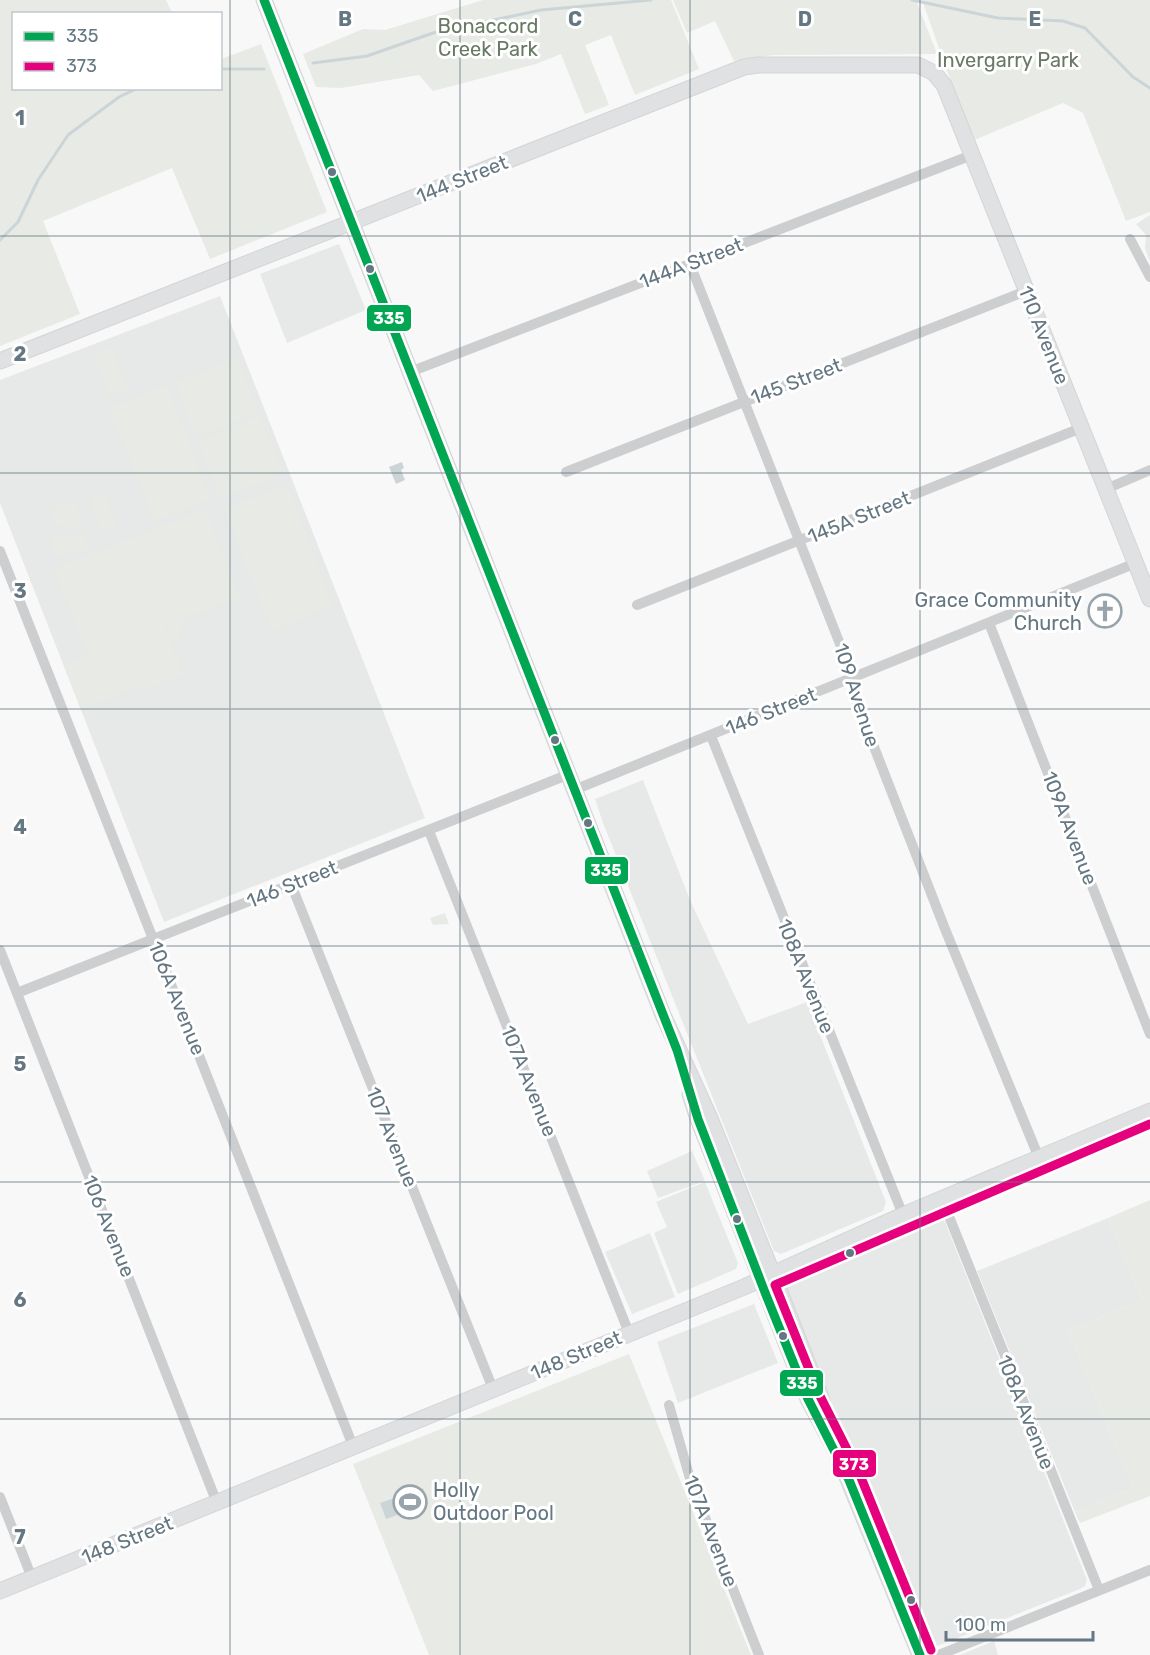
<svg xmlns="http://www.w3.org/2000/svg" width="1150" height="1655" font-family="Rubik,sans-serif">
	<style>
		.built { fill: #e7e9e8 }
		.green { fill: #e8eae5 }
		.water { fill: #cbd5d7 }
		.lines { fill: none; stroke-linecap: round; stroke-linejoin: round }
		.stream { stroke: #cbd5d7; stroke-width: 3 }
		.secondary-casing { stroke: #d4d5d6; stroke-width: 17 }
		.street { stroke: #cdcecf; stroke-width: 10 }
		.secondary { stroke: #e0e1e2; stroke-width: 15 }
		.bus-1-casing { stroke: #fff; stroke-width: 14 }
		.bus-2-casing { stroke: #fff; stroke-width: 14 }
		.bus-1 { stroke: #00a651; stroke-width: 9 }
		.bus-2 { stroke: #e5007d; stroke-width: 9 }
		.grid { fill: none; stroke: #647782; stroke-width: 1.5; stroke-opacity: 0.55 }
		.bus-dot { fill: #647782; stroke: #fff; stroke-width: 2 }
		.labels { text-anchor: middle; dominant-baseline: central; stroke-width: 6; stroke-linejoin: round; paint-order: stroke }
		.park-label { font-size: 20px; fill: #687a63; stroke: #fff }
		.street-label { font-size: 20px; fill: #647782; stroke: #fff }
		.poi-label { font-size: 20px; fill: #647782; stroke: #fff; text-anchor: end }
		.grid-label { font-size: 20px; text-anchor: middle; font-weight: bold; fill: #647782; stroke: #fff; stroke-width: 6; stroke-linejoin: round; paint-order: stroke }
		.line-badge { stroke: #fff; stroke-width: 2 }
		.badge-label { font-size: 16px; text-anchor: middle; font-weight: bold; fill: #fff }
	</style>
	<rect width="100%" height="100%" fill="#f8f8f8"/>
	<g class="built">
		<path d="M1150,215v46l-5,-12 1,-14 -10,-11z"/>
		<path d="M339,244l27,66 -79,33 -27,-69z"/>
		<path d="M220,296l205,522 -261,104 -164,-419v-123z"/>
		<path d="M643,780l47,120 58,124 59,-22 79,200 -3,9 -102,43 -7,-3 -171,-428 -8,-24z"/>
		<path d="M692,1151l13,30 -47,17 -11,-27z"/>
		<path d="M705,1182l33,81 -2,6 -58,25 -24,-61 13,-6 -11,-25z"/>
		<path d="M932,1213h5l8,9 142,358 -2,6 -5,3 -145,58 -9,-6 -142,-356 5,-10 124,-52 6,-6z"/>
		<path d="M1108,1218l34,82 -74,30 65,158 -58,24 -98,-241z"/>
		<path d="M650,1233l25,64 -43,17 -27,-62z"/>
		<path d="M754,1304l24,59 -100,40 -21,-61z"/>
		<path d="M994,1641l4,14h-38z"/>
	</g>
	<g class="green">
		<path d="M0,0h166l6,13 -158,1v74h206l1,-29 40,-15 66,168 -117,47 -38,-91 -129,53 37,93 -80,32z"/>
		<path d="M483,0h188l28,69 -64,26 -24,-60 -26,10 24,60 -24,9 -24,-60 -25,10 -103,27 -14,-16 -78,13 -25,-1 -13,-33 60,-25 22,1z"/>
		<path d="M673,0h243l21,54 -164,1 -39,6 -19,-40 -28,12z"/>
		<path d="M922,0h228v212l-24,9 -43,-108 -20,-10 -91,38z"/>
		<path d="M112,348l16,40 -18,8 -16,-40z"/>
		<path d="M237,358l21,54 -62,25 -20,-54z"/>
		<path d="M167,385l43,114 -56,22 -45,-113z"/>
		<path d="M260,416l23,57 -63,26 -22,-58z"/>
		<path d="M287,485l46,120 -60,26 -49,-122z"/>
		<path d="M105,494l13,32 -16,6 -13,-32z"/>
		<path d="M74,500l8,17 -4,1 3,8 -8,3 -10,-1 -2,-4 -3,1 -7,-16z"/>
		<path d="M205,509l35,88 -75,28 18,49 -43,18 -2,-5 -57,22 -17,-43 24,-10 -35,-87z"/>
		<path d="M65,533l4,7 14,-6 7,15 -18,7 -2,-5 -13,5 -7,-17z"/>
		<path d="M180,621l3,10 -2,6 -9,3 -5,-13z"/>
		<path d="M445,913l4,11 -16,1 -3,-7z"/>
		<path d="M1150,1200v296l-70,27 -5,-11 58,-24 -65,-158 74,-30 -34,-82z"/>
		<path d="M629,1354l122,301h-322l-76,-191z"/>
	</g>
	<g class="water">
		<path d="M402,462l2,6 -3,2 4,10 -9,4 -7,-17z"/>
		<path d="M423,1488l5,16 -42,15 -6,-16z"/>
	</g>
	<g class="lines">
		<g class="stream">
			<path d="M912,0l86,18 65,3 22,7 48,49 17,11"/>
			<path d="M313,63l54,-7 66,-23 108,-23 110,-10"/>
			<path d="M220,69h44"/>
			<path d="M0,240l18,-18 20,-42 30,-45 51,-38 19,-9"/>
		</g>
		<defs>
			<g id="secondary">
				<path d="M264,0l399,1015 46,101 69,171 42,108 18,60"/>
				<path d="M0,361l744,-294 14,-2h160l16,8 10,12 206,514"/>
				<path d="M690,1094l8,25 110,280 30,56 82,200"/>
				<path d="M0,1591l744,-304 159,-72 247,-104"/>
			</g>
		</defs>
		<use href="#secondary" class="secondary-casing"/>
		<g class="street">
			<path d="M1130,239l20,38"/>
			<path d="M690,264l163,413v16l92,236 94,229"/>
			<path d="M410,372l562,-217"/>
			<path d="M566,472l460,-181"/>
			<path d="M1106,489l44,-19"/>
			<path d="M0,551l353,895"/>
			<path d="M637,605l444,-177"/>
			<path d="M989,623l161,411"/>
			<path d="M711,736l192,479"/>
			<path d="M574,790l562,-227"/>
			<path d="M429,831l200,502"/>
			<path d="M291,884l202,505"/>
			<path d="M0,950l217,553"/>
			<path d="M17,993l550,-218"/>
			<path d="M942,1199l157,391"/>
			<path d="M669,1405l22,77 68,173"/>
			<path d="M0,1497l32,81"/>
			<path d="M939,1655l211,-85"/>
		</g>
		<use href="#secondary" class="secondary"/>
		<defs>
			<path id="bus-1" d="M264,0l413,1050 21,69 68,176 42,104 41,81 71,175"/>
			<path id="bus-2" d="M931,1650l-71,-175 -41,-81 -44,-109 375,-161"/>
		</defs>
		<use href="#bus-1" class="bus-1-casing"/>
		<use href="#bus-2" class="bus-2-casing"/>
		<use href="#bus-1" class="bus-1"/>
		<use href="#bus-2" class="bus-2"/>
	</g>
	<path class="grid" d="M230,0v1655M460,0v1655M690,0v1655M920,0v1655M0,236h1150M0,473h1150M0,709h1150M0,946h1150M0,1182h1150M0,1419h1150"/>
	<defs>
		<symbol id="church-ring" viewBox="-11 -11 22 22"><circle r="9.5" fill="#fff" stroke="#98a4ab" stroke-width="1.5"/><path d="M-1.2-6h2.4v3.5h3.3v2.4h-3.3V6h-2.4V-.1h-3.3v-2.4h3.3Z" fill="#98a4ab"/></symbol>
		<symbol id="stadium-ring" viewBox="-11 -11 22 22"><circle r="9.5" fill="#fff" stroke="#98a4ab" stroke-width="1.5"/><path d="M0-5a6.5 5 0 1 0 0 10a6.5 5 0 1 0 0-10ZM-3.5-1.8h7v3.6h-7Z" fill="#98a4ab"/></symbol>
	</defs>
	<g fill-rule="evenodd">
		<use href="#church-ring" x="1086" y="592" width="38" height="38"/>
		<use href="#stadium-ring" x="391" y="1483" width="38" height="38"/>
	</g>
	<g class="bus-dot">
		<circle cx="332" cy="172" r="5"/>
		<circle cx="370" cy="269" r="5"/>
		<circle cx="555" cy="740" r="5"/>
		<circle cx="588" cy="823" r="5"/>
		<circle cx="737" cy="1219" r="5"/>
		<circle cx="850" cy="1253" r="5"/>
		<circle cx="783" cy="1336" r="5"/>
		<circle cx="911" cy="1600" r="5"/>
	</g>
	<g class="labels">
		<g class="park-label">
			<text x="488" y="26">Bonaccord<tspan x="488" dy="23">Creek Park</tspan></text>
			<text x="1008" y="60">Invergarry Park</text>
		</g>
		<g class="street-label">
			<text transform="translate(462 179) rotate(-22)">144 Street</text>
			<text transform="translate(691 263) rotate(-21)">144A Street</text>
			<text transform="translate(1044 335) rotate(68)">110 Avenue</text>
			<text transform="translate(796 381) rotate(-21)">145 Street</text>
			<text transform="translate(859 517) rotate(-22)">145A Street</text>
			<text transform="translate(857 695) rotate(72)">109 Avenue</text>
			<text transform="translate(771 711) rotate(-22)">146 Street</text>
			<text transform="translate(1070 828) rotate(69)">109A Avenue</text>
			<text transform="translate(292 884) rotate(-22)">146 Street</text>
			<text transform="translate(806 976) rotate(68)">108A Avenue</text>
			<text transform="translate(177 998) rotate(68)">106A Avenue</text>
			<text transform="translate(529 1081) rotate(68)">107A Avenue</text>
			<text transform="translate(392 1137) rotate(68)">107 Avenue</text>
			<text transform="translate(109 1226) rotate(68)">106 Avenue</text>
			<text transform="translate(576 1355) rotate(-23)">148 Street</text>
			<text transform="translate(1026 1412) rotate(68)">108A Avenue</text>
			<text transform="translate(711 1531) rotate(69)">107A Avenue</text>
			<text transform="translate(127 1540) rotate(-22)">148 Street</text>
		</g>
		<g class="poi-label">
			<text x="1082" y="600">Grace Community<tspan x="1082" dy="23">Church</tspan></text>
			<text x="433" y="1490" text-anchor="start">Holly<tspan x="433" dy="23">Outdoor Pool</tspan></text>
		</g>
	</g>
	<g class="grid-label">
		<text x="345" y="26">B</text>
		<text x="575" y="26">C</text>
		<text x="805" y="26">D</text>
		<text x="1035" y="26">E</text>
		<text x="20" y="125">1</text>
		<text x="20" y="361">2</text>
		<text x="20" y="598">3</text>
		<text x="20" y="834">4</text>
		<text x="20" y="1071">5</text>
		<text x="20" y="1307">6</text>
		<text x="20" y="1544">7</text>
	</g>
	<g class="line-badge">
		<rect x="366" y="304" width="46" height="28" rx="6" fill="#00a651"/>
		<rect x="584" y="856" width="45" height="29" rx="6" fill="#00a651"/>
		<rect x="779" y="1369" width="45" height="28" rx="6" fill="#00a651"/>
		<rect x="832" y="1449" width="45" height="29" rx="6" fill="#e5007d"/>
	</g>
	<g class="badge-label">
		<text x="389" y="324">335</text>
		<text x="606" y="876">335</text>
		<text x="802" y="1389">335</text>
		<text x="854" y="1470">373</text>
	</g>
	<rect x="12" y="12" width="210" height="78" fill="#ffffff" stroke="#c1c9cd" stroke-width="1.5"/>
	<rect x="24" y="32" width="30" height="9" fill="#00a651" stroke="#c1c9cd" stroke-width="1.5"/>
	<text x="66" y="42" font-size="18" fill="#647782">335</text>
	<rect x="24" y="62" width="30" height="9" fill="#e5007d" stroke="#c1c9cd" stroke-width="1.5"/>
	<text x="66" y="72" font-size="18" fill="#647782">373</text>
	<path d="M946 1631v9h147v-9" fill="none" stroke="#647782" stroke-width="3"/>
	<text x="955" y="1631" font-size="18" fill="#647782" stroke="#ffffff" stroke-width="4.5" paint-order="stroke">100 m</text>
</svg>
